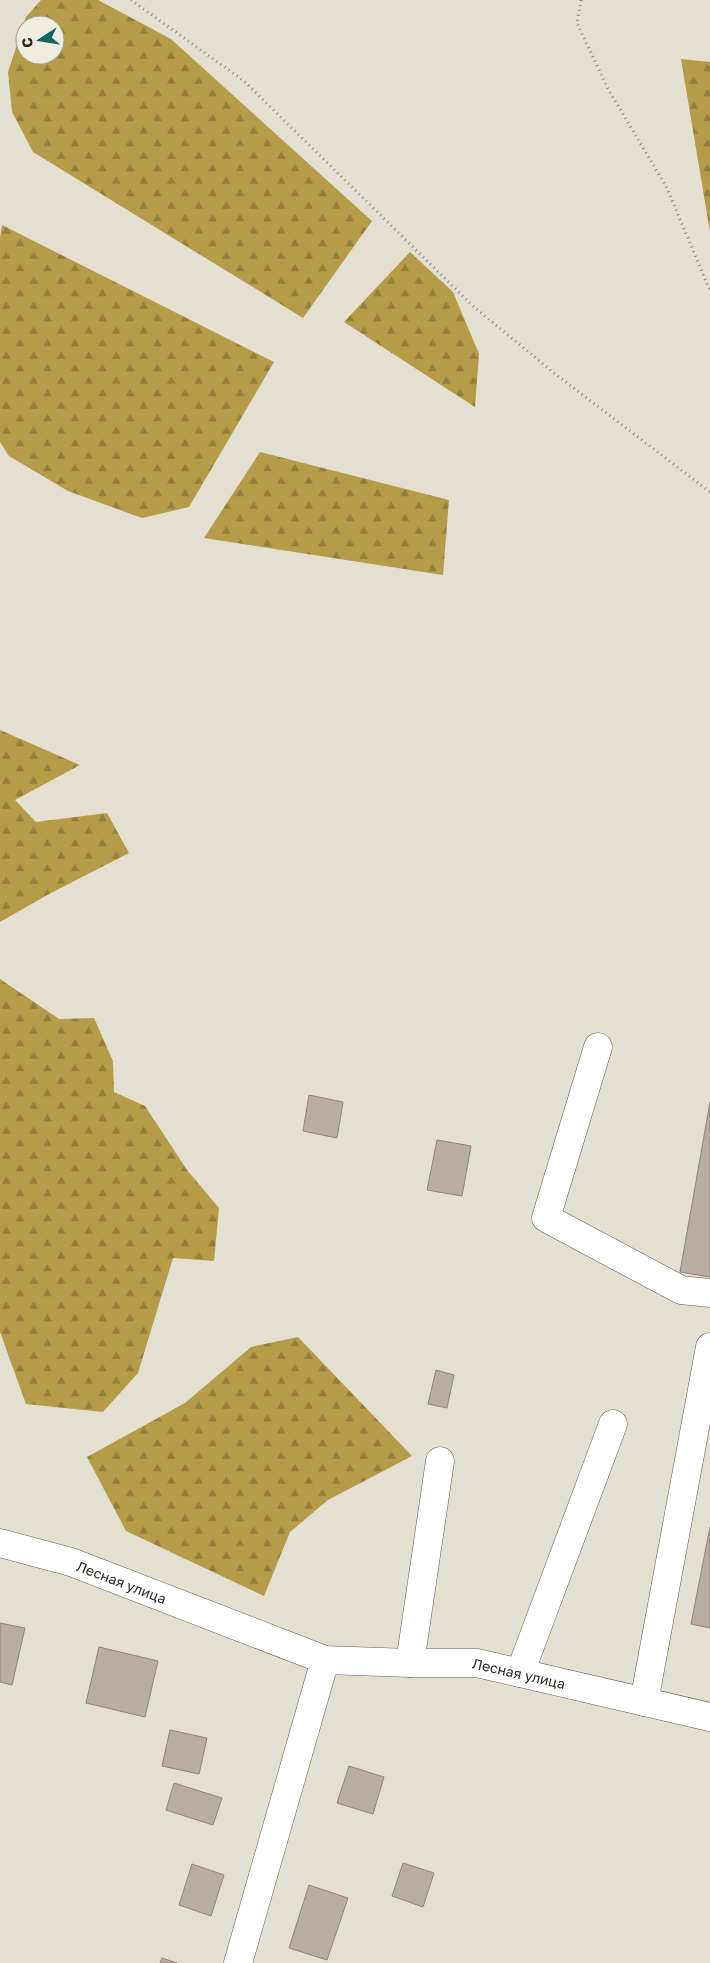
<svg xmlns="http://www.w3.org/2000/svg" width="710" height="1963" font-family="'Golos Text',sans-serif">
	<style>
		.forest { fill: url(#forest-firs); fill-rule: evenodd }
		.building { fill: #baaba5; stroke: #91827d }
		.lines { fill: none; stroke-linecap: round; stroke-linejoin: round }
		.minor-casing { stroke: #615d51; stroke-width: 29 }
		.path { stroke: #89867c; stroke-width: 3; stroke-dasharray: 1 4; stroke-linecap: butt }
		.minor { stroke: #fff; stroke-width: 28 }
		.labels { text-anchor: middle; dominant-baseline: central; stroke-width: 4; stroke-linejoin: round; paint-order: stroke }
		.street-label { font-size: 14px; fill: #2a2823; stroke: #f0ecde }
	</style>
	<defs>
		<pattern id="forest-firs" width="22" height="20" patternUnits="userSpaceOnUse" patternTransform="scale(1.25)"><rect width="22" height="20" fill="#b69b48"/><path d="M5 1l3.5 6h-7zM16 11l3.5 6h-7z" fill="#947e3c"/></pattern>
	</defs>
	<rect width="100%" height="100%" fill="#e3dfd1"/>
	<g class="forest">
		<path d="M41,0h57l73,39 201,182 -69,97 -270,-166 -21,-40 -4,-40 18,-55zM25,25h30v30h-30z"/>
		<path d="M681,59l29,3v170z"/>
		<path d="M2,225l272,137 -85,145 -47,11 -74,-27 -59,-35 -9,-14v-204z"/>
		<path d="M410,252l43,40 26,62 -4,53 -131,-85z"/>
		<path d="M260,452l189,48 -6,75 -239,-37z"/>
		<path d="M0,730l80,35 -65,35 21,22 71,-9 22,40 -80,41 -49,28z"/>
		<path d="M0,979l59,40 35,-1 19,43 1,31 31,14 42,64 32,38 -5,53 -41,-3 -35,115 -35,39 -77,-8 -26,-72z"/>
		<path d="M298,1337l114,119 -84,44 -38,32 -26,64 -138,-65 -39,-74 98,-54 66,-56z"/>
	</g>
	<g class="building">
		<path d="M309,1095l34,7 -6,36 -34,-7z"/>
		<path d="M710,1102v175l-30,-5z"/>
		<path d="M437,1140l34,6 -9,50 -35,-6z"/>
		<path d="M436,1370l18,5 -7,33 -19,-4z"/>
		<path d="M710,1527v101l-19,-4z"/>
		<path d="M0,1623l25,5 -13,57 -12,-3z"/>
		<path d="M99,1647l59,14 -13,56 -59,-14z"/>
		<path d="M170,1730l37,8 -8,36 -37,-8z"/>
		<path d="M349,1766l35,11 -11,37 -36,-11z"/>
		<path d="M174,1783l48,15 -9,27 -47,-15z"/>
		<path d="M403,1863l31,10 -11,34 -31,-11z"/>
		<path d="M192,1864l32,11 -13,41 -32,-11z"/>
		<path d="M309,1885l39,13 -21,62 -38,-12z"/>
		<path d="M162,1958l15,5h-17z"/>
	</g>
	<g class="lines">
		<defs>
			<g id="minor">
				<path d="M598,1047l-52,171 135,72 29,3"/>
				<path id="s1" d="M0,1543l71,19 254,98 85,3h67l233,54"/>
				<path d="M410,1663l30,-202"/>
				<path d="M520,1673l93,-249"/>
				<path d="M644,1702l66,-355"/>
				<path d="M238,1963l87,-303"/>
			</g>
		</defs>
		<use href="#minor" class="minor-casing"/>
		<g class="path">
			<path d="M131,0l113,81 230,226 80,66 156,119"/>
			<path d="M581,0l-4,23 31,66 59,99 43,103"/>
		</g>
		<use href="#minor" class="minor"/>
	</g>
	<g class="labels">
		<g class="street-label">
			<text stroke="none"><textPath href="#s1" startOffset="128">Лесная улица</textPath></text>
			<text stroke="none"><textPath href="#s1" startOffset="541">Лесная улица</textPath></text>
		</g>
	</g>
	<g transform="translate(40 40) rotate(258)"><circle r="24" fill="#f0ecde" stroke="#a19e93"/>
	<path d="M0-4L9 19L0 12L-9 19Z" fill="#136366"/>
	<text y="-8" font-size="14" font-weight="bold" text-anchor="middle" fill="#2a2823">С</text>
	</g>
</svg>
